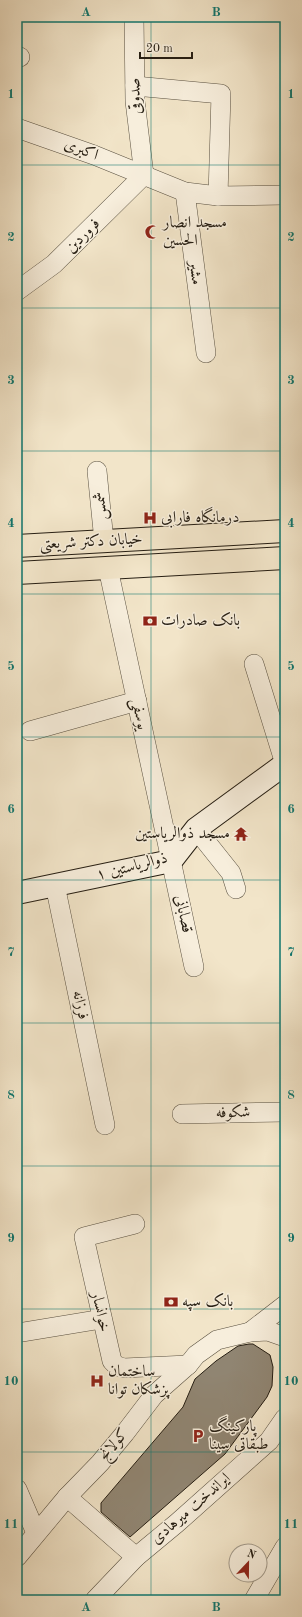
<svg xmlns="http://www.w3.org/2000/svg" width="302" height="1617" font-family="'Old Standard TT',Amiri,serif">
	<style>
		.building { fill: #908572; stroke: #261e13 }
		.lines { fill: none; stroke-linecap: round; stroke-linejoin: round }
		.street-casing { stroke: #595040; stroke-width: 20 }
		.secondary-casing { stroke: #261e13; stroke-width: 24 }
		.primary-casing { stroke: #261e13; stroke-width: 24 }
		.street { stroke: #f7eedc; stroke-width: 19 }
		.secondary { stroke: #f7eedc; stroke-width: 22 }
		.primary { stroke: #f2e5c9; stroke-width: 22 }
		.grid { fill: none; stroke: #0f766e; stroke-width: 1; stroke-opacity: 0.55 }
		.labels { text-anchor: middle; dominant-baseline: central; stroke-width: 3; stroke-linejoin: round; paint-order: stroke }
		.street-label { font-size: 16px; fill: #261e13; stroke: #f7eedc }
		.poi-label { font-size: 16px; fill: #261e13; stroke: #f7eedc; text-anchor: start }
		.neatline { fill: none; stroke: #0f766e; stroke-width: 1.5 }
		.grid-label { font-size: 13px; text-anchor: middle; font-weight: bold; fill: #0f766e }
	</style>
	<rect width="100%" height="100%" fill="#f2e5c9"/>
	<filter id="stains"><feTurbulence type="fractalNoise" baseFrequency=".005" numOctaves="4"/><feColorMatrix values="0 0 0 0 .2 0 0 0 0 .09 0 0 0 0 .02 0 0 0 .5 -.17"/></filter>
	<radialGradient id="worn" r=".72"><stop offset=".6" stop-color="#630" stop-opacity="0"/><stop offset="1" stop-color="#630" stop-opacity=".3"/></radialGradient>
	<path class="building" d="M249,1344h4l17,11 3,12 -1,19 -5,11 -42,57 -95,83 -29,-25v-9l82,-96 12,-28 21,-18 22,-15z"/>
	<g class="lines">
		<defs>
			<g id="street">
				<path d="M134,17l1,84 9,74"/>
				<path d="M17,56l3,1"/>
				<path d="M135,86l86,8 -3,102"/>
				<path d="M17,128l77,27 91,37 33,4 67,-1"/>
				<path d="M185,192l21,161"/>
				<path d="M17,291l37,-27 90,-89"/>
				<path d="M97,471l7,70"/>
				<path d="M108,568l86,399"/>
				<path d="M254,664l31,100"/>
				<path d="M30,731l107,-30"/>
				<path d="M196,829l35,44 5,16"/>
				<path d="M55,885l50,240"/>
				<path d="M182,1114l103,-2"/>
				<path d="M135,1224l-51,13 28,124 5,5 7,2 64,-3"/>
				<path d="M250,1332l35,-27"/>
				<path d="M17,1333l85,-14"/>
				<path d="M17,1489l19,44"/>
				<path d="M67,1497l69,60"/>
				<path d="M17,1557l50,-60 33,-34 25,-30 29,-38 34,-30 8,-10 21,-15 33,-8 18,-1 17,6"/>
				<path d="M95,1600l41,-43 41,-34 92,-82 16,-23"/>
				<path d="M254,1600l31,-53"/>
			</g>
			<path id="secondary" d="M17,893l154,-32 25,-32 89,-65"/>
			<g id="primary">
				<path d="M17,546l268,-15"/>
				<path d="M17,573l268,-15"/>
			</g>
		</defs>
		<use href="#street" class="street-casing"/>
		<use href="#secondary" class="secondary-casing"/>
		<use href="#primary" class="primary-casing"/>
		<use href="#street" class="street"/>
		<use href="#secondary" class="secondary"/>
		<use href="#primary" class="primary"/>
	</g>
	<path class="grid" d="M151,17v1583M17,165h268M17,308h268M17,451h268M17,594h268M17,737h268M17,880h268M17,1023h268M17,1166h268M17,1309h268M17,1452h268"/>
	<defs>
		<symbol id="mosque-bare" viewBox="-9 -9 18 18"><path d="M3.5-4.9A6 6 0 1 0 3.5 4.9A5 5 0 1 1 3.5-4.9Z" fill="#8f2418" stroke="#f7eedc" stroke-width="2.5" paint-order="stroke"/></symbol>
		<symbol id="hospital-bare" viewBox="-9 -9 18 18"><path d="M-5-5h3v3.5h4V-5h3V5h-3V1.5h-4V5h-3Z" fill="#8f2418" stroke="#f7eedc" stroke-width="2.5" paint-order="stroke"/></symbol>
		<symbol id="bank-bare" viewBox="-9 -9 18 18"><path d="M-6-4H6V4H-6ZM0-2.3a2.3 2.3 0 1 0 0 4.6a2.3 2.3 0 1 0 0-4.6Z" fill="#8f2418" stroke="#f7eedc" stroke-width="2.5" paint-order="stroke"/></symbol>
		<symbol id="temple-bare" viewBox="-9 -9 18 18"><path d="M0-6L5-2H3V0L6.5 2.5H4V6H1.5V3h-3V6H-4V2.5H-6.5L-3 0V-2H-5Z" fill="#8f2418" stroke="#f7eedc" stroke-width="2.5" paint-order="stroke"/></symbol>
		<symbol id="parking-bare" viewBox="-9 -9 18 18"><path d="M-3.5-5.5H1a3.5 3.5 0 0 1 0 7H-1V5.5H-3.5ZM-1-3.4V-.6H.8a1.4 1.4 0 0 0 0-2.8Z" fill="#8f2418" stroke="#f7eedc" stroke-width="2.5" paint-order="stroke"/></symbol>
	</defs>
	<g fill-rule="evenodd">
		<use href="#mosque-bare" x="142" y="222" width="20" height="20"/>
		<use href="#hospital-bare" x="140" y="508" width="20" height="20"/>
		<use href="#bank-bare" x="140" y="611" width="20" height="20"/>
		<use href="#temple-bare" x="231" y="824" width="20" height="20"/>
		<use href="#bank-bare" x="161" y="1292" width="20" height="20"/>
		<use href="#hospital-bare" x="87" y="1371" width="20" height="20"/>
		<use href="#parking-bare" x="188" y="1426" width="20" height="20"/>
	</g>
	<g class="labels">
		<g class="street-label">
			<text transform="translate(136 96) rotate(-93)">صدوقی</text>
			<text transform="translate(81 150) rotate(21)">اکبری</text>
			<text transform="translate(83 236) rotate(-45)">فروردین</text>
			<text transform="translate(195 273) rotate(83)">مشیر</text>
			<text transform="translate(101 506) rotate(-95)">شمس</text>
			<text transform="translate(91 542) rotate(-3)">خیابان دکتر شریعتی</text>
			<text transform="translate(139 714) rotate(78)">یوسفی</text>
			<text transform="translate(132 867) rotate(-14)">ذوالریاستین ۱</text>
			<text transform="translate(183 914) rotate(78)">قصابانی</text>
			<text transform="translate(80 1005) rotate(78)">فرزانه</text>
			<text transform="translate(233 1113) rotate(-1)">شکوفه</text>
			<text transform="translate(100 1312) rotate(78)">خوانسار</text>
			<text transform="translate(114 1445) rotate(-50)">کولانج</text>
			<text transform="translate(191 1509) rotate(-41)">ایراندخت میرهادی</text>
		</g>
		<g class="poi-label">
			<text x="163" y="223">مسجد انصار<tspan x="163" dy="18">الحسین</tspan></text>
			<text x="161" y="518">درمانگاه فارابی</text>
			<text x="161" y="621">بانک صادرات</text>
			<text x="230" y="834" text-anchor="end">مسجد ذوالریاستین</text>
			<text x="182" y="1302">بانک سپه</text>
			<text x="108" y="1372">ساختمان<tspan x="108" dy="18">پزشکان توانا</tspan></text>
			<text x="209" y="1427">پارکینگ<tspan x="209" dy="18">طبقاتی سینا</tspan></text>
		</g>
	</g>
	<rect width="302" height="1617" fill="none" stroke="#f2e5c9" stroke-width="44"/>
	<g transform="translate(248 1563) rotate(22)"><circle r="19" fill="#f7eedc" stroke="#a39b8c"/>
	<path d="M0-3L7 15L0 10L-7 15Z" fill="#8f2418"/>
	<text y="-6" font-size="11" font-weight="bold" text-anchor="middle" fill="#261e13">N</text>
	</g>
	<path d="M140 52v6h52v-6" fill="none" stroke="#261e13" stroke-width="2"/>
	<text x="146" y="52" font-size="12" fill="#261e13" stroke="#f7eedc" stroke-width="3" paint-order="stroke">20 m</text>
	<rect x="22" y="22" width="258" height="1573" class="neatline"/>
	<g class="grid-label">
		<text x="86" y="16">A</text>
		<text x="216" y="16">B</text>
		<text x="11" y="98">1</text>
		<text x="291" y="98">1</text>
		<text x="11" y="241">2</text>
		<text x="291" y="241">2</text>
		<text x="11" y="384">3</text>
		<text x="291" y="384">3</text>
		<text x="11" y="527">4</text>
		<text x="291" y="527">4</text>
		<text x="11" y="670">5</text>
		<text x="291" y="670">5</text>
		<text x="11" y="813">6</text>
		<text x="291" y="813">6</text>
		<text x="11" y="956">7</text>
		<text x="291" y="956">7</text>
		<text x="11" y="1099">8</text>
		<text x="291" y="1099">8</text>
		<text x="11" y="1242">9</text>
		<text x="291" y="1242">9</text>
		<text x="11" y="1385">10</text>
		<text x="291" y="1385">10</text>
		<text x="11" y="1528">11</text>
		<text x="291" y="1528">11</text>
		<text x="86" y="1611">A</text>
		<text x="216" y="1611">B</text>
	</g>
	<rect width="100%" height="100%" filter="url(#stains)"/>
	<rect width="100%" height="100%" fill="url(#worn)"/>
</svg>
